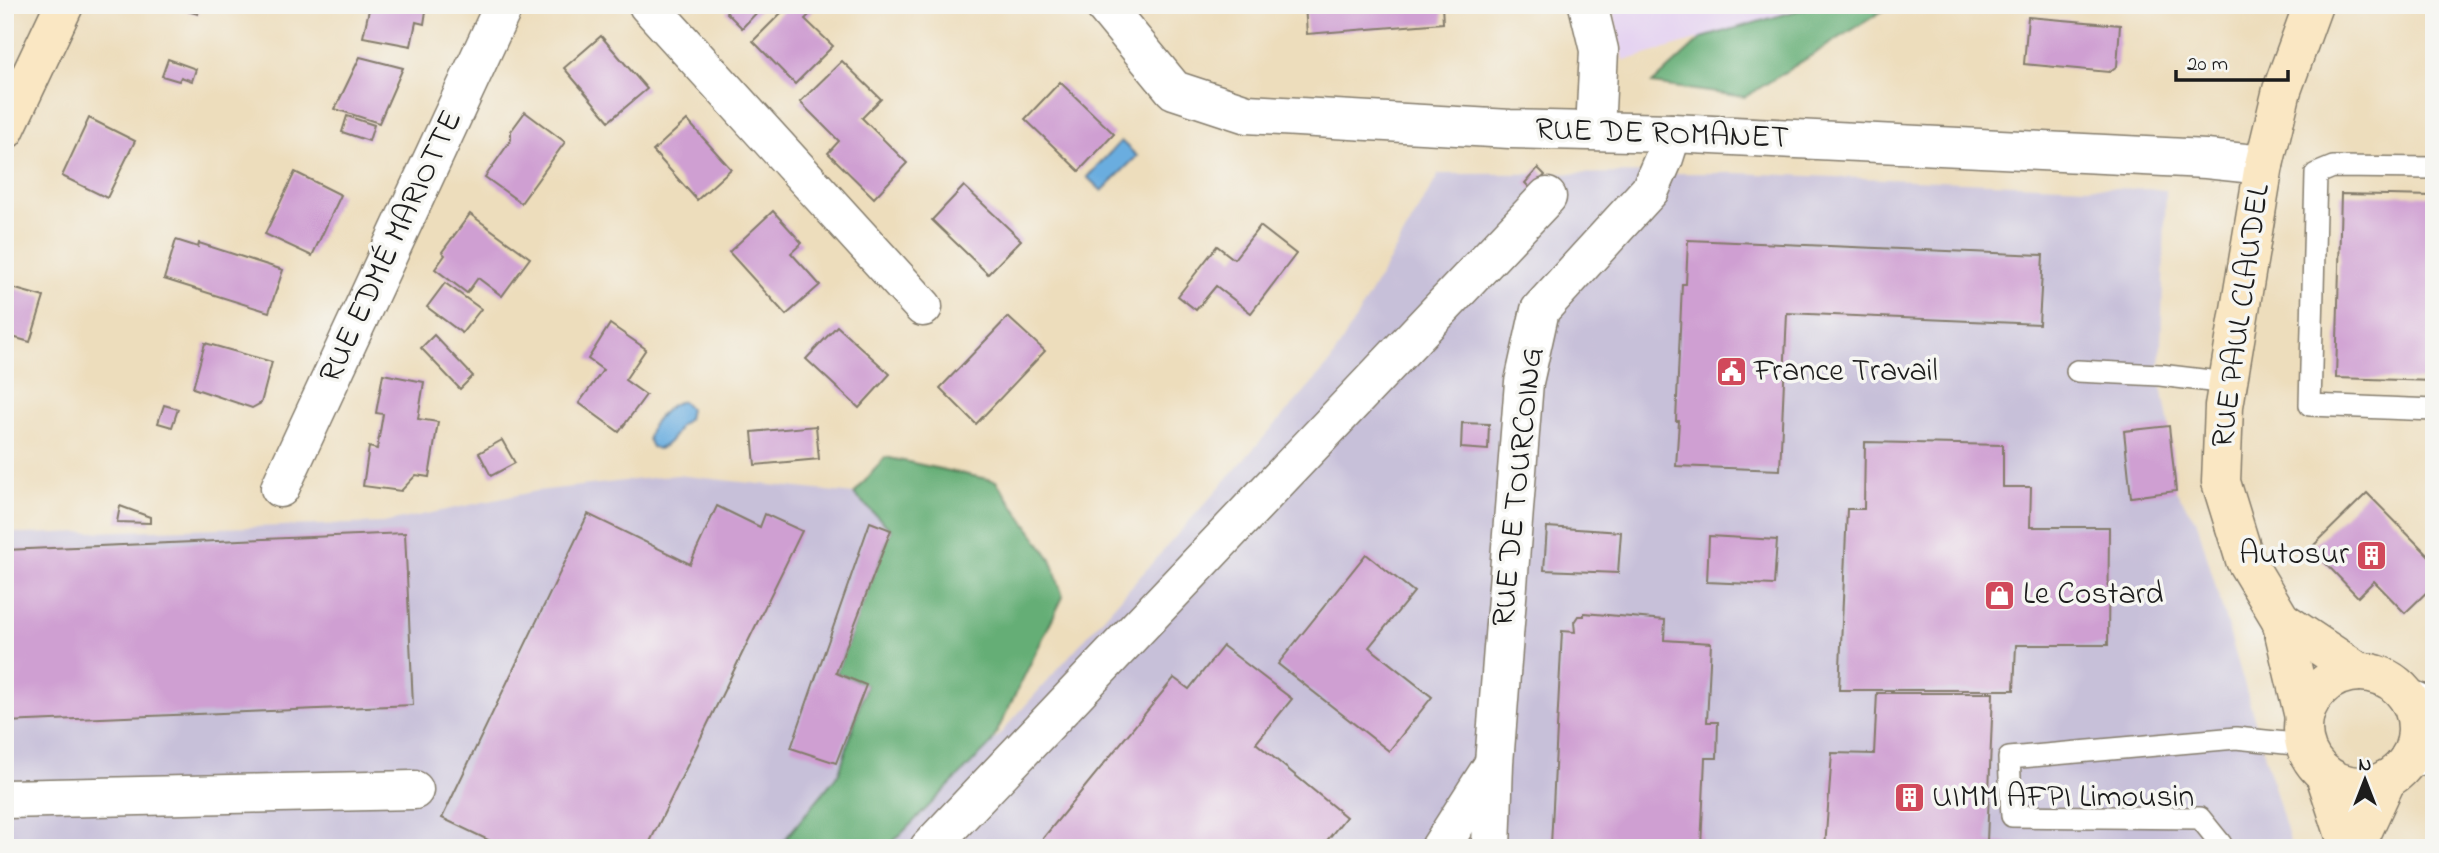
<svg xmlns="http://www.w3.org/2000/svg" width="2439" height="853" font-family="'Indie Flower',sans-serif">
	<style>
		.built { fill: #e5d3f1 }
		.industrial { fill: #c7c0d9 }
		.forest { fill: #65ae76; stroke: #406549; stroke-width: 2 }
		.water { fill: #6aaddf; stroke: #43647e; stroke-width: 2 }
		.building { fill: #cf9fd2 }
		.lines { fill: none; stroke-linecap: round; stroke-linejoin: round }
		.lane-casing { stroke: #847c6c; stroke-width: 24 }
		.street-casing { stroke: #847c6c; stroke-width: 41 }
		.secondary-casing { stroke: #847c6c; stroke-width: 41 }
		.lane { stroke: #fff; stroke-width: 21 }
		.street { stroke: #fff; stroke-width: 38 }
		.secondary { stroke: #fae7c3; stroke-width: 38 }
		.labels { text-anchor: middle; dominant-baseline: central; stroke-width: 7; stroke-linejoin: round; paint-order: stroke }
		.street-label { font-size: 32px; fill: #1c1c1c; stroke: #f6f6f2 }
		.poi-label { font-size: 32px; fill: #1c1c1c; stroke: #f6f6f2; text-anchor: start }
	</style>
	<rect width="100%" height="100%" fill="#f6f6f2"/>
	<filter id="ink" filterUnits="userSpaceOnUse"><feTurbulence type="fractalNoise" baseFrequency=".0143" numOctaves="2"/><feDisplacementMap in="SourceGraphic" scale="14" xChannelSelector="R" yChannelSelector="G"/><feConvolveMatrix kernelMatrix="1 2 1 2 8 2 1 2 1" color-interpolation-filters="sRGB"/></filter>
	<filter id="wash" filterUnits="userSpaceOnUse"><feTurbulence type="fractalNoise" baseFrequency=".00686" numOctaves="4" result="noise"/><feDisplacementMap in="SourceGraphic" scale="28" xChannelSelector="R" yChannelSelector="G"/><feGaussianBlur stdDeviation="1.57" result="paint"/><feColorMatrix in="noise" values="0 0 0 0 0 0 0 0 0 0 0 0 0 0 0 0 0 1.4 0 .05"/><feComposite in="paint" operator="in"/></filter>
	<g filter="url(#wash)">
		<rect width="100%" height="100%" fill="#edddbc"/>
		<path class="built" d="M1612,5h194l1,3 -183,53z"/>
		<g class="industrial">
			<path d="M1735,173l431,17 -6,185 9,51 7,65 21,31 95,326h-1405l104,-104 339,-381 109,-189z"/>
			<path d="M677,475l177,19 37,36 -54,144 29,11 -27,88 -61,75h-773v-318l19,4 359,-11 154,-32z"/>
		</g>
		<g class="forest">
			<path d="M1806,5h86l-147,92 -93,-13 50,-46 104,-30z"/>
			<path d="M885,457l111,24 55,78 12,38 -72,147 -104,104h-109l61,-75 27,-88 -30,-12 55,-143 -37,-36z"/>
		</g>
		<g class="water">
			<path d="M1121,141l16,15 -35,35 -15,-14z"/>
			<path d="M682,401l8,8 -2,10 -9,7c-2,8 -13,21 -21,23l-6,-2 -4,-8c1,-15 19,-35 34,-38z"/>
		</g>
		<g id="blocks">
			<g class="building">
				<path d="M166,5h34l-2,9z"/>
				<path d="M370,5h57l-3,19 -8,-2 -5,24 -48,-9z"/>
				<path d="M728,5h36l-22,23 -16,-16 5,-5z"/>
				<path d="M789,5h30l-14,14 28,27 -38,38 -42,-43z"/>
				<path d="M1305,5h137l1,18 -136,11z"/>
				<path d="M2028,17l92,8 -3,41 -8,6 -85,-8z"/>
				<path d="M601,36l46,53 -38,32 -45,-53z"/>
				<path d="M360,57l43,11 -24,55 -44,-14z"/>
				<path d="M168,59l28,10 -4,12 -11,-4 -2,4 -17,-5z"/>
				<path d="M842,61l39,38 -19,19 45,45 -33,35 -46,-45 11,-12 -39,-39z"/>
				<path d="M1060,82l54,52 -35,37 -54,-52z"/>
				<path d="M525,112l40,30 -44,61 -36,-26 26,-37v-9z"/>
				<path d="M347,116l27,9 -5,16 -27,-9z"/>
				<path d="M89,118l46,23 -28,57 -45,-22z"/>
				<path d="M687,120l44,49 -34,31 -44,-49z"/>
				<path d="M1538,168l7,7 -13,15 -7,-7z"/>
				<path d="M295,172l46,23 -29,61 -47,-22z"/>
				<path d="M964,186l57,54 -33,34 -56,-54z"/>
				<path d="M2341,194l93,2v185l-98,-3z"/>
				<path d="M773,211l29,32 -11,10 29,32 -34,30 -57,-63z"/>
				<path d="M470,214l60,44 -28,38 -24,-18 -11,15 -32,-24 10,-14 -3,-3z"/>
				<path d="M1260,226l36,28 -45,59 -35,-27 -20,24 -18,-14 39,-50 17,13z"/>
				<path d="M176,240l22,7 1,-4 84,27 -14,42 -105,-33z"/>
				<path d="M1688,240l355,15 -4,69 -252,-11 -7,157 -104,-4 3,-45h-3l6,-137h4z"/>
				<path d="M445,283l36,26 -19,24 -35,-26z"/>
				<path d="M5,286l39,11 -14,45 -25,-7z"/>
				<path d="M1008,317l37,34 -69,73 -36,-36z"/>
				<path d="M610,324l36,25 -21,31 21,15 -27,37 -40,-29 24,-33 -15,-11z"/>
				<path d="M837,326l53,48 -31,34 -53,-49z"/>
				<path d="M434,335l39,41 -13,13 -39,-41z"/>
				<path d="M205,343l67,19 -11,41 -9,5 -59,-20z"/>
				<path d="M383,374l41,8 -6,37 20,3 -9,55 -13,-2 -15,16 -38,-5 6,-39 8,2 6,-35 -7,-1z"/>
				<path d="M164,405l14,4 -6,18 -14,-4z"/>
				<path d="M1462,423l27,1 -1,26 -27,-2z"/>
				<path d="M816,426l3,33 -64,6 -3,-33z"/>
				<path d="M2169,426l7,65 -45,6 -7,-66z"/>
				<path d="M502,440l13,23 -24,13 -12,-23z"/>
				<path d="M1865,442l138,3v42h28l-1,40h79l-1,118h-92l-2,45h-175l8,-181h17z"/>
				<path d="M2367,493l67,68v24l-29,28 -31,-32 -16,16 -47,-49z"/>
				<path d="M120,506l30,11v6l-33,-1z"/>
				<path d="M717,506l43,21 5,-13 37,17 -155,317h-142l-63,-30 146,-304 102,50z"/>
				<path d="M870,522l21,8 -55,143 30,12 -30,78 -45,-15z"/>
				<path d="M1547,527l74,5 -3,41 -74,-3z"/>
				<path d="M405,533l8,172 -408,17v-172z"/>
				<path d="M1709,536l68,4 -3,45 -67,-3z"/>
				<path d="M1366,554l48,38 -45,55 63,50 -43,54 -111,-87z"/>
				<path d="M1584,613l81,7 -1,20 47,3 -4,79h11l-1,36h-12l-4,90 -150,-3 11,-214 13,1 -1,-10 4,-6h6z"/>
				<path d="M1223,646l69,53 -36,44 90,74 -25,31h-286l139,-170 15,11z"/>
				<path d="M1877,693h116l-6,149 88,4v2h-250l7,-95 42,1z"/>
			</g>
		</g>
	</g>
	<g filter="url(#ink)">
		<use href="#blocks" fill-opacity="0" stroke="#847c6c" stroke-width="2"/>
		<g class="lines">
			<defs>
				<g id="lane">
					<path d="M2434,168l-101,-1 -17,7 -6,231 124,5"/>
					<path d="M2077,371l83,4 67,8"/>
					<path d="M2221,848v-4l-21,-26 -188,-2 -3,-58 227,-20 69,7"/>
				</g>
				<g id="street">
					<path d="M648,5l275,302"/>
					<path d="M1104,5l70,85 73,24 263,15 162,4 534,26 58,6"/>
					<path d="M1588,5l11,45 -4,80"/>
					<path d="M280,488l224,-483"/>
					<path d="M2408,698l26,11"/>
					<path d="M2409,758l25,-5"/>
					<path d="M5,799l409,-9"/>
					<path d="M929,848l618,-651"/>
					<path d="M1440,848l53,-83"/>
					<path d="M1491,848l3,-85 30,-381 16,-72 110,-120 14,-32 8,-25"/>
				</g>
				<g id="secondary">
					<path d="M5,130l59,-125"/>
					<path d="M2281,620l78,52"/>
					<circle cx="2360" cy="729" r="57"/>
					<path d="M2304,717l-23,-97 -36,-60 -24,-78 3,-76 40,-241 18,-75 31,-85"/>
					<path d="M2325,775l24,73"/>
					<path d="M2355,848l32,-69"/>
				</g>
			</defs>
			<use href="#lane" class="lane-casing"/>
			<use href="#street" class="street-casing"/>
			<use href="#secondary" class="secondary-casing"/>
			<use href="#lane" class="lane"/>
			<use href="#street" class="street"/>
			<use href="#secondary" class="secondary"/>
		</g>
	</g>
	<defs>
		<symbol id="civic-square" viewBox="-11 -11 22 22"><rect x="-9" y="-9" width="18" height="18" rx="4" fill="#d1495b" stroke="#f6f6f2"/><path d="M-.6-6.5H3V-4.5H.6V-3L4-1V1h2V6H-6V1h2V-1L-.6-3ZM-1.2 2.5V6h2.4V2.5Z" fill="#fff"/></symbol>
		<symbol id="building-square" viewBox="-11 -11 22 22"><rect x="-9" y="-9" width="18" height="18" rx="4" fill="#d1495b" stroke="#f6f6f2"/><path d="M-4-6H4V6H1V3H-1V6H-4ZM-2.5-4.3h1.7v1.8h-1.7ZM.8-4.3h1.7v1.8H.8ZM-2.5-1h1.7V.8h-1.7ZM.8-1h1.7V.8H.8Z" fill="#fff"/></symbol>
		<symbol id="shop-square" viewBox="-11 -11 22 22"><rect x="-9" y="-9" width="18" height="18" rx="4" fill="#d1495b" stroke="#f6f6f2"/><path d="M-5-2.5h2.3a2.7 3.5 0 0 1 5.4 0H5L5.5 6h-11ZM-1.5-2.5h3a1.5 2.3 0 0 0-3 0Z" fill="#fff"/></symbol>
	</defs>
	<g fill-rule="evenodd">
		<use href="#civic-square" x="1714" y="354" width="35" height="35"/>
		<use href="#building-square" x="2354" y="538" width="35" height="35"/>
		<use href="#shop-square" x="1982" y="578" width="35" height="35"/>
		<use href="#building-square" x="1892" y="780" width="35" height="35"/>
	</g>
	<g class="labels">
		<g class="street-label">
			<text transform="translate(1662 135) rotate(2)">RUE DE ROMANET</text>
			<text transform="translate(392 247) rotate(-65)">RUE EDMÉ MARIOTTE</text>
			<text transform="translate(2242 316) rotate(-82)">RUE PAUL CLAUDEL</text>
			<text transform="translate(1519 487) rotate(-84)">RUE DE TOURCOING</text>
		</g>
		<g class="poi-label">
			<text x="1754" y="372">France Travail</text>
			<text x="2349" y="555" text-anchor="end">Autosur</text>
			<text x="2023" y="595">Le Costard</text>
			<text x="1932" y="798">UIMM AFPI Limousin</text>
		</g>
	</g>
	<rect width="2439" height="853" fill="none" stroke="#f6f6f2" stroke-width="28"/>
	<g transform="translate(2365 780)" stroke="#f6f6f2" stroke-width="5" paint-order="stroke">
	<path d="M0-5L12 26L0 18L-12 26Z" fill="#1c1c1c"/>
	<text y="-10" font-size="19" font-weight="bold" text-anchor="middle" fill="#1c1c1c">N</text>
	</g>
	<path d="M2176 70v10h112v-10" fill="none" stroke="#1c1c1c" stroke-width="3.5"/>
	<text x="2187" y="70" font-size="21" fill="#1c1c1c" stroke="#f6f6f2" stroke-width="5" paint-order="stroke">20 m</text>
</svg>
